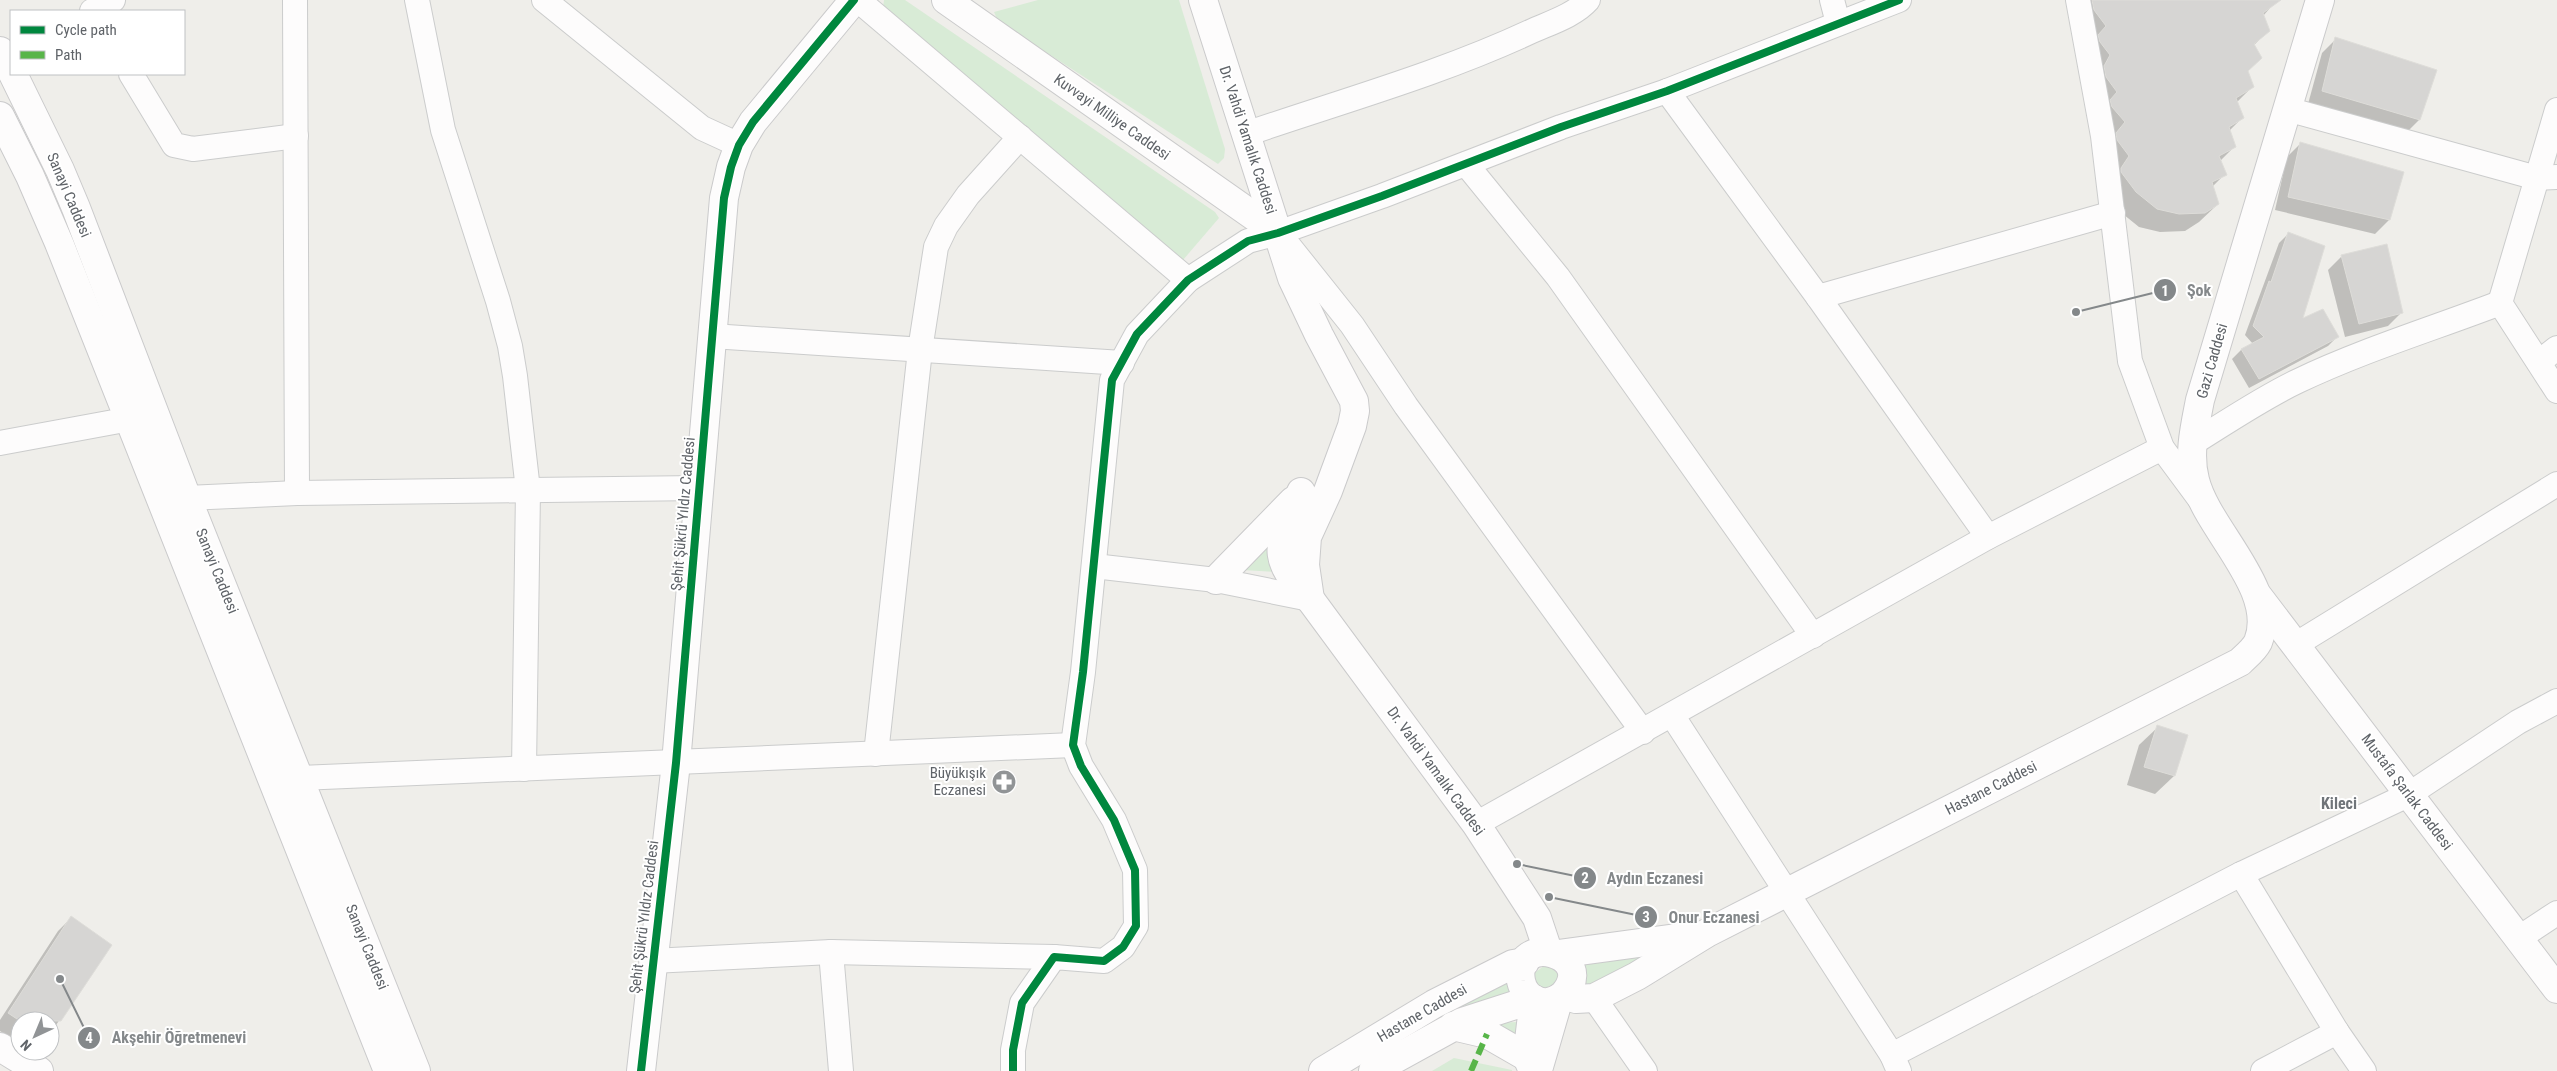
<svg xmlns="http://www.w3.org/2000/svg" width="2557" height="1071" font-family="'Roboto Condensed',sans-serif">
	<style>
		.green { fill: #d8ebd6 }
		.shadow { fill: #0003 }
		.building { fill: #d6d5d3; stroke: #deddd9 }
		.lines { fill: none; stroke-linecap: round; stroke-linejoin: round }
		.street-casing { stroke: #cbcccc; stroke-width: 26 }
		.secondary-casing { stroke: #cacacb; stroke-width: 30 }
		.street { stroke: #fdfcfc; stroke-width: 24 }
		.secondary { stroke: #fdfcfc; stroke-width: 28 }
		.quiet { stroke: #58b549; stroke-width: 6; stroke-dasharray: 12 6; stroke-linecap: butt }
		.cycleway-casing { stroke: #fff; stroke-width: 11 }
		.cycleway { stroke: #00873e; stroke-width: 8 }
		.labels { text-anchor: middle; dominant-baseline: central; stroke-width: 4; stroke-linejoin: round; paint-order: stroke }
		.street-label { font-size: 15px; fill: #5f6368; stroke: #fff }
		.poi-label { font-size: 15px; fill: #5f6368; stroke: #fff; text-anchor: end }
		.neighbourhood-label { font-size: 16px; font-weight: bold; fill: #70757a; stroke: #fff }
		.leader { fill: none; stroke: #84888a; stroke-width: 2 }
		.callout-dot { fill: #84888a; stroke: #fff; stroke-width: 2 }
		.mark-label { font-size: 15px; text-anchor: middle; font-weight: bold; fill: #fff }
		.callout-label { font-size: 16px; text-anchor: middle; font-weight: bold; fill: #84888a; stroke: #fff; stroke-width: 4; stroke-linejoin: round; paint-order: stroke }
	</style>
	<rect width="100%" height="100%" fill="#efeeea"/>
	<g class="green">
		<path d="M884,0h21l310,212 4,6 -36,42 -300,-252z"/>
		<path d="M1038,0h141l46,149 -1,9 -6,6 -220,-143 -4,-9z"/>
		<path d="M1277,532v40l-35,-2z"/>
		<path d="M1678,942l-95,46 -8,-30z"/>
		<path d="M1544,966l9,2 6,8 -2,13 -20,1 -4,-16z"/>
		<path d="M1512,971l3,25 -41,7 -38,14z"/>
		<path d="M1519,1022v15l-32,-14z"/>
		<path d="M1454,1058l58,12v1h-80z"/>
	</g>
	<g class="shadow">
		<path d="M2076,0h201l-14,16 5,15 -15,15 -6,26 5,15 -15,15 5,16 -13,13 5,16 -14,14 5,13 -13,13 6,17 -19,18 -14,9 -25,1 -21,-5 -21,-17z"/>
		<path d="M2336,39l83,81 -14,14 -97,-30 14,-51z"/>
		<path d="M2301,143l88,77 -14,14 -100,-24 12,-53z"/>
		<path d="M2288,234l13,86 36,17 -9,9 -79,42 -17,-29 9,-9 12,-6 -8,-9 34,-92z"/>
		<path d="M2342,256l60,56 -14,14 -43,11 -17,-67z"/>
		<path d="M2158,727l16,49 -19,18 -28,-9 12,-40z"/>
		<path d="M72,917l38,28 -60,89v-13h-30v23l-20,-13v-11l58,-89z"/>
	</g>
	<g class="building">
		<path d="M2092,0h189l-18,13 7,18 -16,13 8,14 -14,13 6,16 -18,11 8,20 -15,9 7,20 -17,9 8,19 -15,7 7,22 -14,9 -26,1 -22,-5 -21,-17 -15,-20v-4l8,-12 -12,-16 -1,-7 9,-11 -13,-15 -2,-7 7,-8 -11,-15 -2,-11 6,-11 -10,-13 -2,-7 8,-9 -12,-16z"/>
		<path d="M2335,37l102,33 -17,50 -98,-29z"/>
		<path d="M2300,142l104,30 -14,48 -102,-23z"/>
		<path d="M2288,232l37,14 -22,72 20,-9 16,28 -80,42 -18,-30 23,-12 -11,-11 16,-45 2,1z"/>
		<path d="M2387,244l16,69 -44,11 -18,-69z"/>
		<path d="M2157,725l31,10 -13,41 -31,-9z"/>
		<path d="M71,916l41,29 -51,76h-41l-12,-8z"/>
	</g>
	<g class="lines">
		<defs>
			<g id="street">
				<path d="M295,0l2,493"/>
				<path d="M417,0l26,130 55,171 12,45 5,30 13,114 -4,279"/>
				<path d="M544,0l158,128 37,17"/>
				<path d="M858,0l330,280"/>
				<path d="M1832,0l6,23"/>
				<path d="M2078,0l25,136 27,225 32,87 37,50"/>
				<path d="M92,11l21,-11"/>
				<path d="M131,74l43,71 19,4 103,-13"/>
				<path d="M1667,91l151,206 170,240"/>
				<path d="M2287,109l250,69 20,-1"/>
				<path d="M2557,110l-57,193 57,88"/>
				<path d="M1246,134c96,-33 194,-60 286,-103 18,-8 43,-16 56,-31"/>
				<path d="M1466,164l92,113 255,359"/>
				<path d="M1281,236l71,89 54,81 237,326"/>
				<path d="M1818,297l295,-84"/>
				<path d="M712,336l410,27"/>
				<path d="M2539,362l18,-14"/>
				<path d="M0,443l130,-24"/>
				<path d="M2193,443c34,-21 69,-45 105,-62 65,-31 134,-52 202,-78"/>
				<path d="M187,498l110,-5 402,-5"/>
				<path d="M1094,566l122,14 94,19"/>
				<path d="M2295,645l262,-161"/>
				<path d="M1672,715l220,340 7,16"/>
				<path d="M876,754l44,-404 16,-103 10,-21 22,-31 52,-58"/>
				<path d="M300,778l773,-33"/>
				<path d="M1476,824l512,-287 174,-89"/>
				<path d="M2241,874l96,158 27,39"/>
				<path d="M2519,938l38,-25"/>
				<path d="M831,952l10,119"/>
				<path d="M652,961l179,-9 223,5"/>
				<path d="M1594,998l51,73"/>
				<path d="M1892,1055l349,-181 167,-79 110,-73 39,-21"/>
				<path d="M1013,1071v-21l9,-47 32,-46 50,4 19,-14 13,-21 -1,-56 -21,-50 -33,-54 -8,-21 10,-73 29,-292 25,-46 51,-54 60,-39 30,-8 104,-37 179,-69 106,-36 232,-91"/>
				<path d="M2263,1071l74,-39"/>
			</g>
			<g id="secondary">
				<path d="M946,0l332,233"/>
				<path d="M1203,0l89,278 27,57 35,66 1,10 -3,15 -24,65 -21,46 -2,28 5,34c-43,-46 -30,-53 -9,-107"/>
				<path d="M0,51l11,19"/>
				<path d="M13,74l47,96 16,38 111,290 229,573"/>
				<path d="M0,116l30,60 29,67 329,828"/>
				<path d="M1216,580l77,-79"/>
				<path d="M2258,596l299,393"/>
				<path d="M1310,599l166,225 61,94 11,33"/>
				<path d="M1558,954l133,-18"/>
				<path d="M1563,995c37,-42 -51,-64 -42,-14 2,9 8,17 17,20 9,3 18,0 25,-6l13,4 18,-1 43,-22 70,-43 533,-271c6,-6 14,-12 18,-20 21,-53 -51,-112 -63,-162 -7,-26 0,-54 5,-80l120,-400"/>
				<path d="M1453,1026l34,8 40,23"/>
				<path d="M0,1047l39,24"/>
				<path d="M1538,1070l21,-72"/>
				<path d="M641,1071l35,-308 48,-565 7,-31 8,-22 14,-23 101,-122"/>
				<path d="M1323,1071l111,-67 79,-40 12,-2"/>
				<path d="M1373,1071l89,-49 72,-23 -7,58 6,14"/>
			</g>
		</defs>
		<use href="#street" class="street-casing"/>
		<use href="#secondary" class="secondary-casing"/>
		<use href="#street" class="street"/>
		<use href="#secondary" class="secondary"/>
		<path class="quiet" d="M1471,1071l16,-37"/>
		<defs>
			<g id="cycleway">
				<path d="M641,1071l35,-308 48,-565 7,-31 8,-22 14,-23 101,-122"/>
				<path d="M1013,1071v-21l9,-47 32,-46 50,4 19,-14 13,-21 -1,-56 -21,-50 -33,-54 -8,-21 10,-73 29,-292 25,-46 51,-54 60,-39 30,-8 104,-37 179,-69 106,-36 232,-91"/>
			</g>
		</defs>
		<use href="#cycleway" class="cycleway-casing"/>
		<use href="#cycleway" class="cycleway"/>
	</g>
	<defs>
		<symbol id="pharmacy-disc" viewBox="-11 -11 22 22"><circle r="9.5" fill="#919496" stroke="#fff"/><path d="M-2-6h4v4h4v4h-4v4h-4v-4h-4v-4h4Z" fill="#fff"/></symbol>
	</defs>
	<g fill-rule="evenodd">
		<use href="#pharmacy-disc" x="990" y="768" width="28" height="28"/>
	</g>
	<g class="labels">
		<g class="street-label">
			<text transform="translate(1112 117) rotate(35)">Kuvvayi Milliye Caddesi</text>
			<text transform="translate(1248 140) rotate(72)">Dr. Vahdi Yamalık Caddesi</text>
			<text transform="translate(69 195) rotate(67)">Sanayi Caddesi</text>
			<text transform="translate(2212 361) rotate(-74)">Gazi Caddesi</text>
			<text transform="translate(683 514) rotate(-85)">Şehit Şükrü Yıldız Caddesi</text>
			<text transform="translate(217 571) rotate(68)">Sanayi Caddesi</text>
			<text transform="translate(1436 771) rotate(54)">Dr. Vahdi Yamalık Caddesi</text>
			<text transform="translate(1991 788) rotate(-27)">Hastane Caddesi</text>
			<text transform="translate(2407 792) rotate(53)">Mustafa Şarlak Caddesi</text>
			<text transform="translate(644 917) rotate(-83)">Şehit Şükrü Yıldız Caddesi</text>
			<text transform="translate(367 947) rotate(68)">Sanayi Caddesi</text>
			<text transform="translate(1422 1013) rotate(-30)">Hastane Caddesi</text>
		</g>
		<g class="poi-label">
			<text x="986" y="773">Büyükışık<tspan x="986" dy="17">Eczanesi</tspan></text>
		</g>
		<g class="neighbourhood-label">
			<text x="2339" y="803">Kileci</text>
		</g>
	</g>
	<path class="leader" d="M2076 312L2165 290M1517 864L1585 878M1549 897L1646 917M60 979L89 1038"/>
	<g class="callout-dot">
		<circle cx="2076" cy="312" r="5"/>
		<circle cx="1517" cy="864" r="5"/>
		<circle cx="1549" cy="897" r="5"/>
		<circle cx="60" cy="979" r="5"/>
		<circle cx="2165" cy="290" r="12"/>
		<circle cx="1585" cy="878" r="12"/>
		<circle cx="1646" cy="917" r="12"/>
		<circle cx="89" cy="1038" r="12"/>
	</g>
	<g class="mark-label">
		<text x="2165" y="296">1</text>
		<text x="1585" y="883">2</text>
		<text x="1646" y="922">3</text>
		<text x="89" y="1043">4</text>
	</g>
	<g class="callout-label">
		<text x="2199" y="296">Şok</text>
		<text x="1655" y="884">Aydın Eczanesi</text>
		<text x="1714" y="923">Onur Eczanesi</text>
		<text x="179" y="1043">Akşehir Öğretmenevi</text>
	</g>
	<rect x="10" y="10" width="175" height="65" fill="#ffffff" stroke="#bfc1c3"/>
	<rect x="20" y="26" width="25" height="8" fill="#00873e" stroke="#bfc1c3"/>
	<text x="55" y="35" font-size="15" fill="#5f6368">Cycle path</text>
	<rect x="20" y="51" width="25" height="8" fill="#58b549" stroke="#bfc1c3"/>
	<text x="55" y="60" font-size="15" fill="#5f6368">Path</text>
	<g transform="translate(35 1036) rotate(224)"><circle r="24" fill="#ffffff" stroke="#bfc1c3"/>
	<path d="M0-4L9 19L0 12L-9 19Z" fill="#919496"/>
	<text y="-8" font-size="14" font-weight="bold" text-anchor="middle" fill="#5f6368">N</text>
	</g>
</svg>
